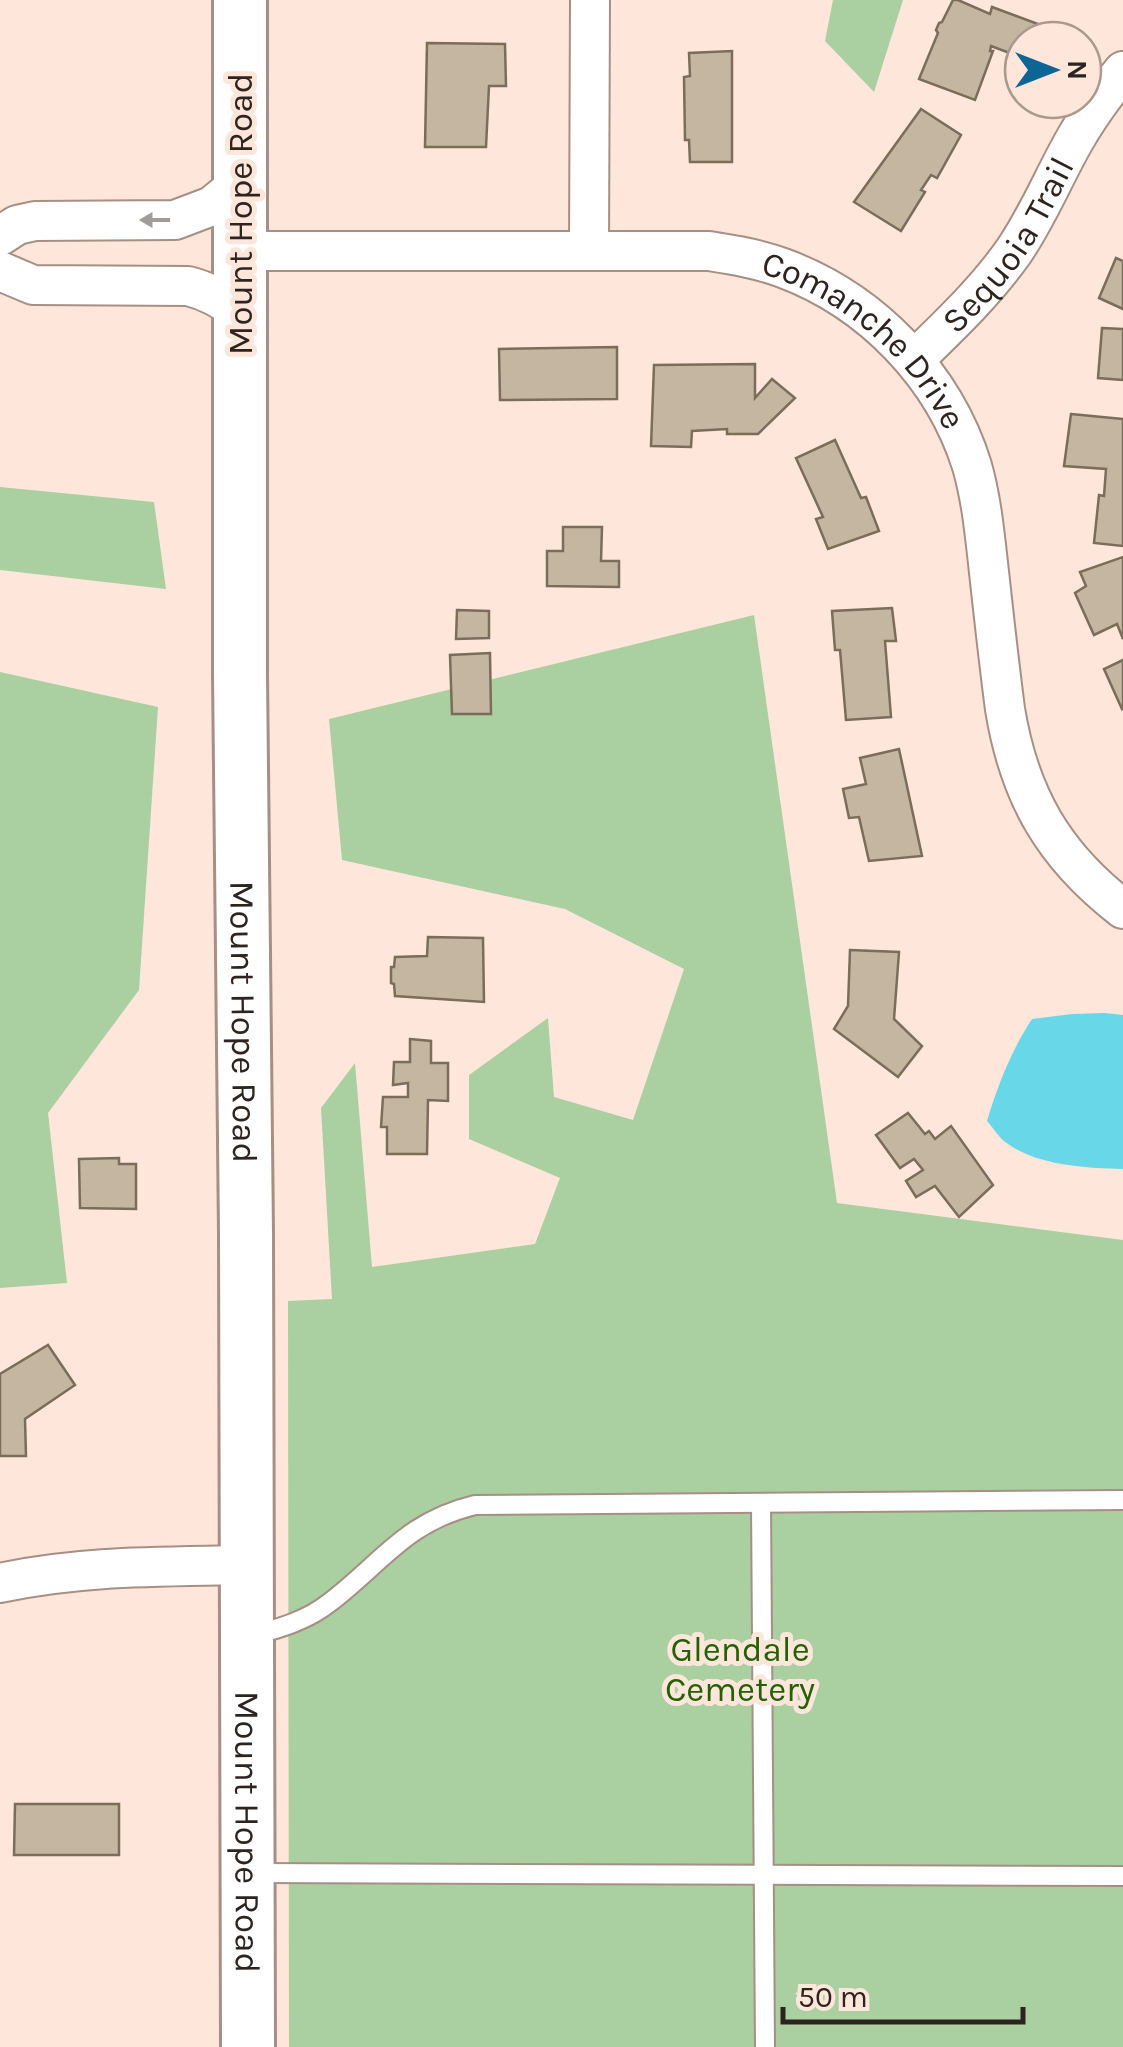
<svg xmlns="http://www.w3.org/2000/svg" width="1123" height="2047" font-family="Karla,sans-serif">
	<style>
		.green { fill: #aacfa0 }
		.water { fill: #68d7e8 }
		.building { fill: #c4b6a1; stroke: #7a6d5a; stroke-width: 2.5 }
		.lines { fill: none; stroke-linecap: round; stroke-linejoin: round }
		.lane-casing { stroke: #a68f84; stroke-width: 22 }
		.street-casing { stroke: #a68f84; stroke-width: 42 }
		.secondary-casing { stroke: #a68f84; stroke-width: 58 }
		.lane { stroke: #fff; stroke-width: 18 }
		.street { stroke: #fff; stroke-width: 38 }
		.secondary { stroke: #fff; stroke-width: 52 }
		.oneway { fill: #a09c9a }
		.labels { text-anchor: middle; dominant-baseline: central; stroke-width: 10; stroke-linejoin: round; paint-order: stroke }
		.street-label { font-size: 35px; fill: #2d241f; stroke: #ffe6da }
		.park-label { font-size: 35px; fill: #236204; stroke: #ffe6da }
	</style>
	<rect width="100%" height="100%" fill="#ffe6da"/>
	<g class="green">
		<path d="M833,0h70l-29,92 -49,-51z"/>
		<path d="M0,487l154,15 12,87 -166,-19z"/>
		<path d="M754,615l83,588 286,37v807h-834l-1,-746 44,-2 -11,-191 34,-45 17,204 163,-23 25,-66 -91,-39v-64l79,-57 6,79 79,23 51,-151 -119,-60 -223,-49 -13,-141z"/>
		<path d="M0,672l158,35 -19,283 -91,123 19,170 -67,5z"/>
	</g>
	<path class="water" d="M1105,1013l18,2v154c-36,-1 -84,-3 -115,-25 -8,-5 -14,-15 -21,-23 11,-36 24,-70 45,-102l40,-5z"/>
	<g class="building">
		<path d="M953,0h5l32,14 2,-7 54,20 -4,13h-19v18l-32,-12 -1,5h3l-18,49 -56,-21 19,-46 -2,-3 3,-7 3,-1z"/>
		<path d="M427,43l78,1 1,42h-17l-3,61h-61z"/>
		<path d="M732,51v111h-42l-1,-22h-4l-1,-63 6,-1 -1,-23z"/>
		<path d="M921,109l40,26 -24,43 -6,-3 -10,15 4,2 -24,39 -47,-29z"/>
		<path d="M1116,258l7,3v48l-24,-11z"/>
		<path d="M1102,328l21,1v51l-25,-2z"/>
		<path d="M617,347v52l-117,1 -1,-51z"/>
		<path d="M755,364v34l17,-19 23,19 -37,36h-31v-5l-35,2 -1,16 -40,-1 3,-81z"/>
		<path d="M1071,414l52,5v127l-29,-3 5,-48 5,1 2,-27 -42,-3z"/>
		<path d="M835,440l26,58 5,-1 13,34 -51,18 -12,-30 7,-2 -27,-59z"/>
		<path d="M563,527h39l-1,34h18v26l-72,-1v-35h16z"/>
		<path d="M1123,557v82l-6,-15 -23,11 -19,-42 11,-7 -6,-14z"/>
		<path d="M892,608l4,33h-11l6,76 -45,3 -6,-70h-5l-3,-39z"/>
		<path d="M457,610l32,1v27l-33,1z"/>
		<path d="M490,653l1,61h-39l-2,-59z"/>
		<path d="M1123,660v48l-1,1 -18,-40z"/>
		<path d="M899,749l23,107 -53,5 -10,-44 -10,1 -6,-29 23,-5 -6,-26z"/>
		<path d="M428,937l55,1 1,64 -89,-6 -1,-12 -3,-1v-16h3l1,-10 32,-1z"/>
		<path d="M850,950l49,2 -5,67 28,27 -24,31 -64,-48 14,-23z"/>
		<path d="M410,1039l21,2v22h17v38l-20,-1 -1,54h-40v-27h-6l2,-30h25v-14l-15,2 1,-23h16z"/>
		<path d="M908,1113l17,21 4,-3 6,8 16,-13 42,59 -34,32 -24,-31 -19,11 -10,-16 17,-11 -9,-11 -14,9 -24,-33z"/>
		<path d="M119,1158v6h17v45l-56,-1 -1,-49z"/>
		<path d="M48,1345l27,40 -50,34 1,37h-26v-82z"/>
		<path d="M15,1804h104v51h-105z"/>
	</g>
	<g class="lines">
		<defs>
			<g id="lane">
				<path d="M761,1503l4,544"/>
				<path d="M252,1636c28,-8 54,-15 77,-33 54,-41 76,-81 146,-98l648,-5"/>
				<path d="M254,1873l869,3"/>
			</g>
			<g id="street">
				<path d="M0,236l17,-11 18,-4 140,-1 37,-14 29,-24"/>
				<path d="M589,250l1,-250"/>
				<path id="s1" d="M240,251h469c25,4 50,8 74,17 89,33 161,108 189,198 10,35 13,71 17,106 5,46 10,91 16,137 14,86 48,146 118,200"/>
				<path d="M0,271l33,14 155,1c20,5 35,13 51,26"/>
				<path id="s2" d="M914,360c35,-34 72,-69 100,-109 24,-35 39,-73 60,-110 14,-25 31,-48 49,-70"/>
				<path d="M0,1583c81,-18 165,-16 247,-18"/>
			</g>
			<g id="secondary">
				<path id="s3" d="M240,0v675l6,558 2,814"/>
			</g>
		</defs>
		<use href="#lane" class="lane-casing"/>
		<use href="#street" class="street-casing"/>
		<use href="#secondary" class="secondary-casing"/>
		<use href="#lane" class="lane"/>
		<use href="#street" class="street"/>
		<use href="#secondary" class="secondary"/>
	</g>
	<defs><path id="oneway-solid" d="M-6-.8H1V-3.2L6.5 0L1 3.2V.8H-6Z" transform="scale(2.5)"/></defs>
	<use class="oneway" href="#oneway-solid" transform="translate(155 220) rotate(180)"/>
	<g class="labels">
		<g class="street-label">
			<text transform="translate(240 214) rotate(-90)">Mount Hope Road</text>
			<text stroke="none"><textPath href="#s2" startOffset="150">Sequoia Trail</textPath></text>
			<text stroke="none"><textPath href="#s1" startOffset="655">Comanche Drive</textPath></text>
			<text stroke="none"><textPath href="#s3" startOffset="1022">Mount Hope Road</textPath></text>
			<text stroke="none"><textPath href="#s3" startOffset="1832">Mount Hope Road</textPath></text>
		</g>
		<g class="park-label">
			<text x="740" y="1649">Glendale<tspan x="740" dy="40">Cemetery</tspan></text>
		</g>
	</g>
	<g transform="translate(1053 70) rotate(90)"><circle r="48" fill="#ffe6da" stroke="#ab988f" stroke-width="2.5"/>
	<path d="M0-8L18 38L0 25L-18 38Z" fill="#0d6595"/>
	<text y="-15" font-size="28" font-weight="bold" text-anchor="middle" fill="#2d241f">N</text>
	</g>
	<path d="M783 2007v15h240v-15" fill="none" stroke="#2d241f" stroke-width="5"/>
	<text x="798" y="2007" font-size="30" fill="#2d241f" stroke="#ffe6da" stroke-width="8" paint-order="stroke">50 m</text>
</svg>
